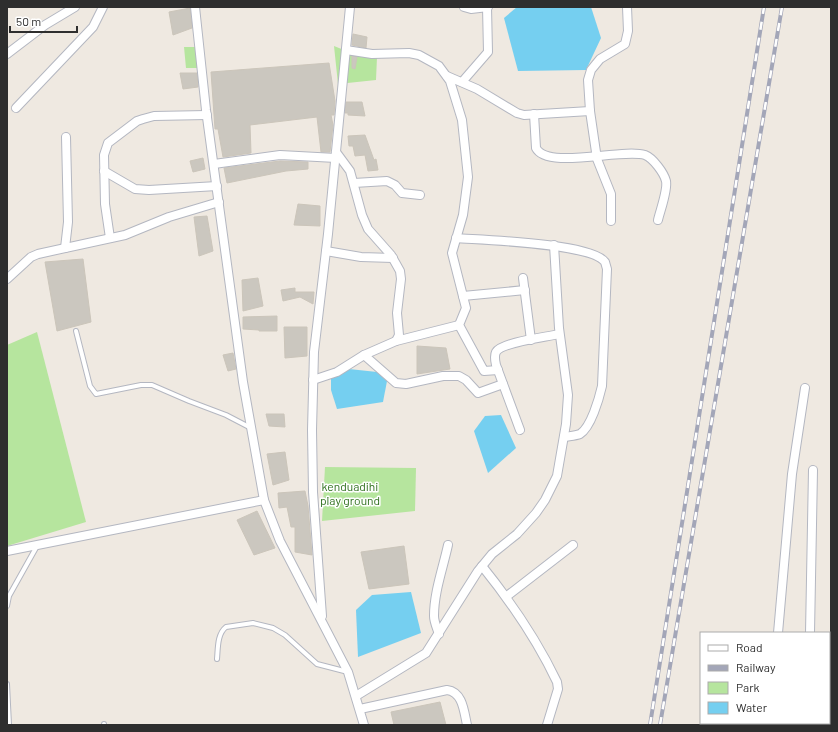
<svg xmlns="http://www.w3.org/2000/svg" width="838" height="732" font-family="Barlow,sans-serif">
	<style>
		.green { fill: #b6e59e }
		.water { fill: #75cff0 }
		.building { fill: #cbc7bf; stroke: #cbc5ba }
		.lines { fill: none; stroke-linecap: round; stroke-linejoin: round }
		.service-casing { stroke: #b4b7c1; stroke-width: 6 }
		.minor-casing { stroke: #b4b7c1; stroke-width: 10 }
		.service { stroke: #fff; stroke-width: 4 }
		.minor { stroke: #fff; stroke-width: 8 }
		.rail-casing { stroke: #a3a6b8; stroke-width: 4 }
		.rail { stroke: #fff; stroke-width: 2.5; stroke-dasharray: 8; stroke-linecap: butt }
		.labels { text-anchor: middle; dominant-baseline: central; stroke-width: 3; stroke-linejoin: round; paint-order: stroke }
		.park-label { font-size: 12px; fill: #2c6e1b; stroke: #fff }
	</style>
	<rect width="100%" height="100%" fill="#efe9e1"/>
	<g class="green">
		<path d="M334,46l15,6 28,5 -1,23 -38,4z"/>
		<path d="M184,47h13l3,21h-14z"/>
		<path d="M37,332l49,190 -79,24v-201z"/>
		<path d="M325,467l91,1 -1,43 -93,10z"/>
	</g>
	<g class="water">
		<path d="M517,7h74l10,31 -15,32 -68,1 -14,-53z"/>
		<path d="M349,369l28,3 10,9 -4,21 -46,7 -6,-19v-12z"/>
		<path d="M501,415l15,33 -28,25 -14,-42 11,-15z"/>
		<path d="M411,592l10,41 -63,24 -2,-47 16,-15z"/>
	</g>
	<g class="building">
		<path d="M190,8l2,20 -19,7 -4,-23z"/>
		<path d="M353,34l14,3 -1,11 -14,-3z"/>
		<path d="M352,56l5,1 -2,12 -3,-1z"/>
		<path d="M329,63l6,38 -1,14h-3l2,10 -3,27h-9l-4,-35 -67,8 1,28 -28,4 -5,-28h-3l-4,-57z"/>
		<path d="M180,73h17l1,14 -15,2z"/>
		<path d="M346,102h16l3,14 -17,-1v-2h-3z"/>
		<path d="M365,135l9,25 2,-1 2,11 -10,1 -3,-16 -10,1 -2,-10h-4l-1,-10z"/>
		<path d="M203,158l2,11 -12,3 -3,-11z"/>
		<path d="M280,161l28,1v7l-22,2 -59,12 -3,-15z"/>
		<path d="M298,204l22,2v20l-26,-1z"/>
		<path d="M207,216l6,35 -14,5 -5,-39z"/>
		<path d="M83,259l8,63 -34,9 -12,-69z"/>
		<path d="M258,278l5,28 -20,5 -1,-31z"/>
		<path d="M295,288v4h19l-1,12 -13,-7 -17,4 -2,-11z"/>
		<path d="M277,316v15h-18v-1l-16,-1v-12z"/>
		<path d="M284,327h23v29l-22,2z"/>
		<path d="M417,346l29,2 4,21 -33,5z"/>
		<path d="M233,353l3,16 -8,2 -5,-16z"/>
		<path d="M266,414h18l1,13 -16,-1z"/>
		<path d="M285,452l4,28 -16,5 -6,-31z"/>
		<path d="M305,491l3,15 4,49 -17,-3v-25h-4l-4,-20 -8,1 -1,-15z"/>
		<path d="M257,511l18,37 -21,7 -17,-35z"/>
		<path d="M404,546l5,38 -40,5 -8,-37z"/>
		<path d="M440,702l6,23h-52l-3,-13z"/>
	</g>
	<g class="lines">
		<defs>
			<g id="service">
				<path d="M76,331l14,55 6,8 45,-9h11l37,16 37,14 25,13"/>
				<path d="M7,606l2,-10 28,-50"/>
				<path d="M217,659c1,-10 0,-25 9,-32l27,-4 20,5 12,7 32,29 31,8"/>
				<path d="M7,684l2,41"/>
				<path d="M104,725v-1"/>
			</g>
			<g id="minor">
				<path d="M195,7l11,103 37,272 21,118 16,41 68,131 16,53"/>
				<path d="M464,7l7,2 17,-2"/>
				<path d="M346,50l26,4 37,-1 10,2 20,11 11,15 12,39 6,57 -5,38 -11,38 14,55 -7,17 25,46 14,-1"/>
				<path d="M7,54l38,-29 30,-18"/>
				<path d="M447,76l30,13 40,24 7,2 66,-4"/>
				<path d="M462,82l26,-30 -1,-45"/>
				<path d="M16,108l77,-81 10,-20"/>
				<path d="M534,114l2,34c11,22 86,0 109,7 8,3 19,18 21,26 2,9 -6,30 -8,39"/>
				<path d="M214,164l66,-9 56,3"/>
				<path d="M104,171l31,18 14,1 68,-4"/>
				<path d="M354,183l33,-2 8,4 7,8 18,2"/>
				<path d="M611,221v-27l-14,-35 -7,-48 -2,-31 3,-10 9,-11 25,-15 3,-13 -1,-24"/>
				<path d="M110,238l-5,-34 -1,-49 4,-12 29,-22 6,-2 11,-3 53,-1"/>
				<path d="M456,238c26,2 135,5 149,24l2,7 -5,117c-3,13 -11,41 -22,48 -5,2 -11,2 -16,3"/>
				<path d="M65,248l3,-26 -2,-85"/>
				<path d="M326,251l35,6 32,1"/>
				<path d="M523,278l8,62"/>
				<path d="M7,279l24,-22 7,-3 87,-19 44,-18 50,-15"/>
				<path d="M463,296l62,-6"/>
				<path d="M396,341l63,-16"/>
				<path d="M364,355l32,28 10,1 37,-8h16l7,4 12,13 25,-9"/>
				<path d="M313,380l24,-8 27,-17 32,-14 3,-6 -2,-22 4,-34 -1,-8 -9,-16 -23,-26 -6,-14 -12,-44 -14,-19"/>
				<path d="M520,430l-24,-65c-1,-5 -2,-9 0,-13 6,-10 51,-15 63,-18"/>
				<path d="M7,551l257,-51"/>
				<path d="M482,566c29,36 55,74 75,116l1,7 -11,36"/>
				<path d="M507,596l66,-51"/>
				<path d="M322,616l-9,-124 -1,-62 2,-78 14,-118 22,-227"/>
				<path d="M778,633l14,-159 13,-86"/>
				<path d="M810,633l3,-163"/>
				<path d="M439,634c-2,-6 -5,-12 -5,-18 0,-24 9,-48 14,-71"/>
				<path d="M829,673l2,2"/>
				<path d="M356,696l70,-43 52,-82 14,-17 25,-20 19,-21 9,-13 12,-24 9,-52 2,-29 -9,-67 -5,-83"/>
				<path d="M360,709l87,-19c16,2 17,22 20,35"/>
				<path d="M796,723v2"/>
				<path d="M765,725l1,-2"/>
			</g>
		</defs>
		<use href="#service" class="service-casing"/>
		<use href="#minor" class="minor-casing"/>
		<use href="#service" class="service"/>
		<use href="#minor" class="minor"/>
		<defs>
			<g id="rail">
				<path d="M650,725l114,-718"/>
				<path d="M660,725l122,-718"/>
			</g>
		</defs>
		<use href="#rail" class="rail-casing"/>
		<use href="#rail" class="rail"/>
	</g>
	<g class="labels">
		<g class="park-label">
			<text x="350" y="486">kenduadihi<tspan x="350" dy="14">play ground</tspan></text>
		</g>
	</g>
	<rect width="838" height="732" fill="none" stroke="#2e2e2e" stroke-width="16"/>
	<rect x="700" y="632" width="130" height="92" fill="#ffffff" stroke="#ababab"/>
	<rect x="708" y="645" width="20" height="6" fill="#ffffff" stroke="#ababab"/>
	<text x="736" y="652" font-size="12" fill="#2e2e2e">Road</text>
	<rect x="708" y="665" width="20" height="6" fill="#a3a6b8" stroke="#ababab"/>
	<text x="736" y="672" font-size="12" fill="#2e2e2e">Railway</text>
	<rect x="708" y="682" width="20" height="12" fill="#b6e59e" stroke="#ababab"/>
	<text x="736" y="692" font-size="12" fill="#2e2e2e">Park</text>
	<rect x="708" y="702" width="20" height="12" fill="#75cff0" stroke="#ababab"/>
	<text x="736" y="712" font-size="12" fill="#2e2e2e">Water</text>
	<path d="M10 26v6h67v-6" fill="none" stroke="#2e2e2e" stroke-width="2"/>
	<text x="16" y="26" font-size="12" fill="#2e2e2e" stroke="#ffffff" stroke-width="3" paint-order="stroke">50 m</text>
</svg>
